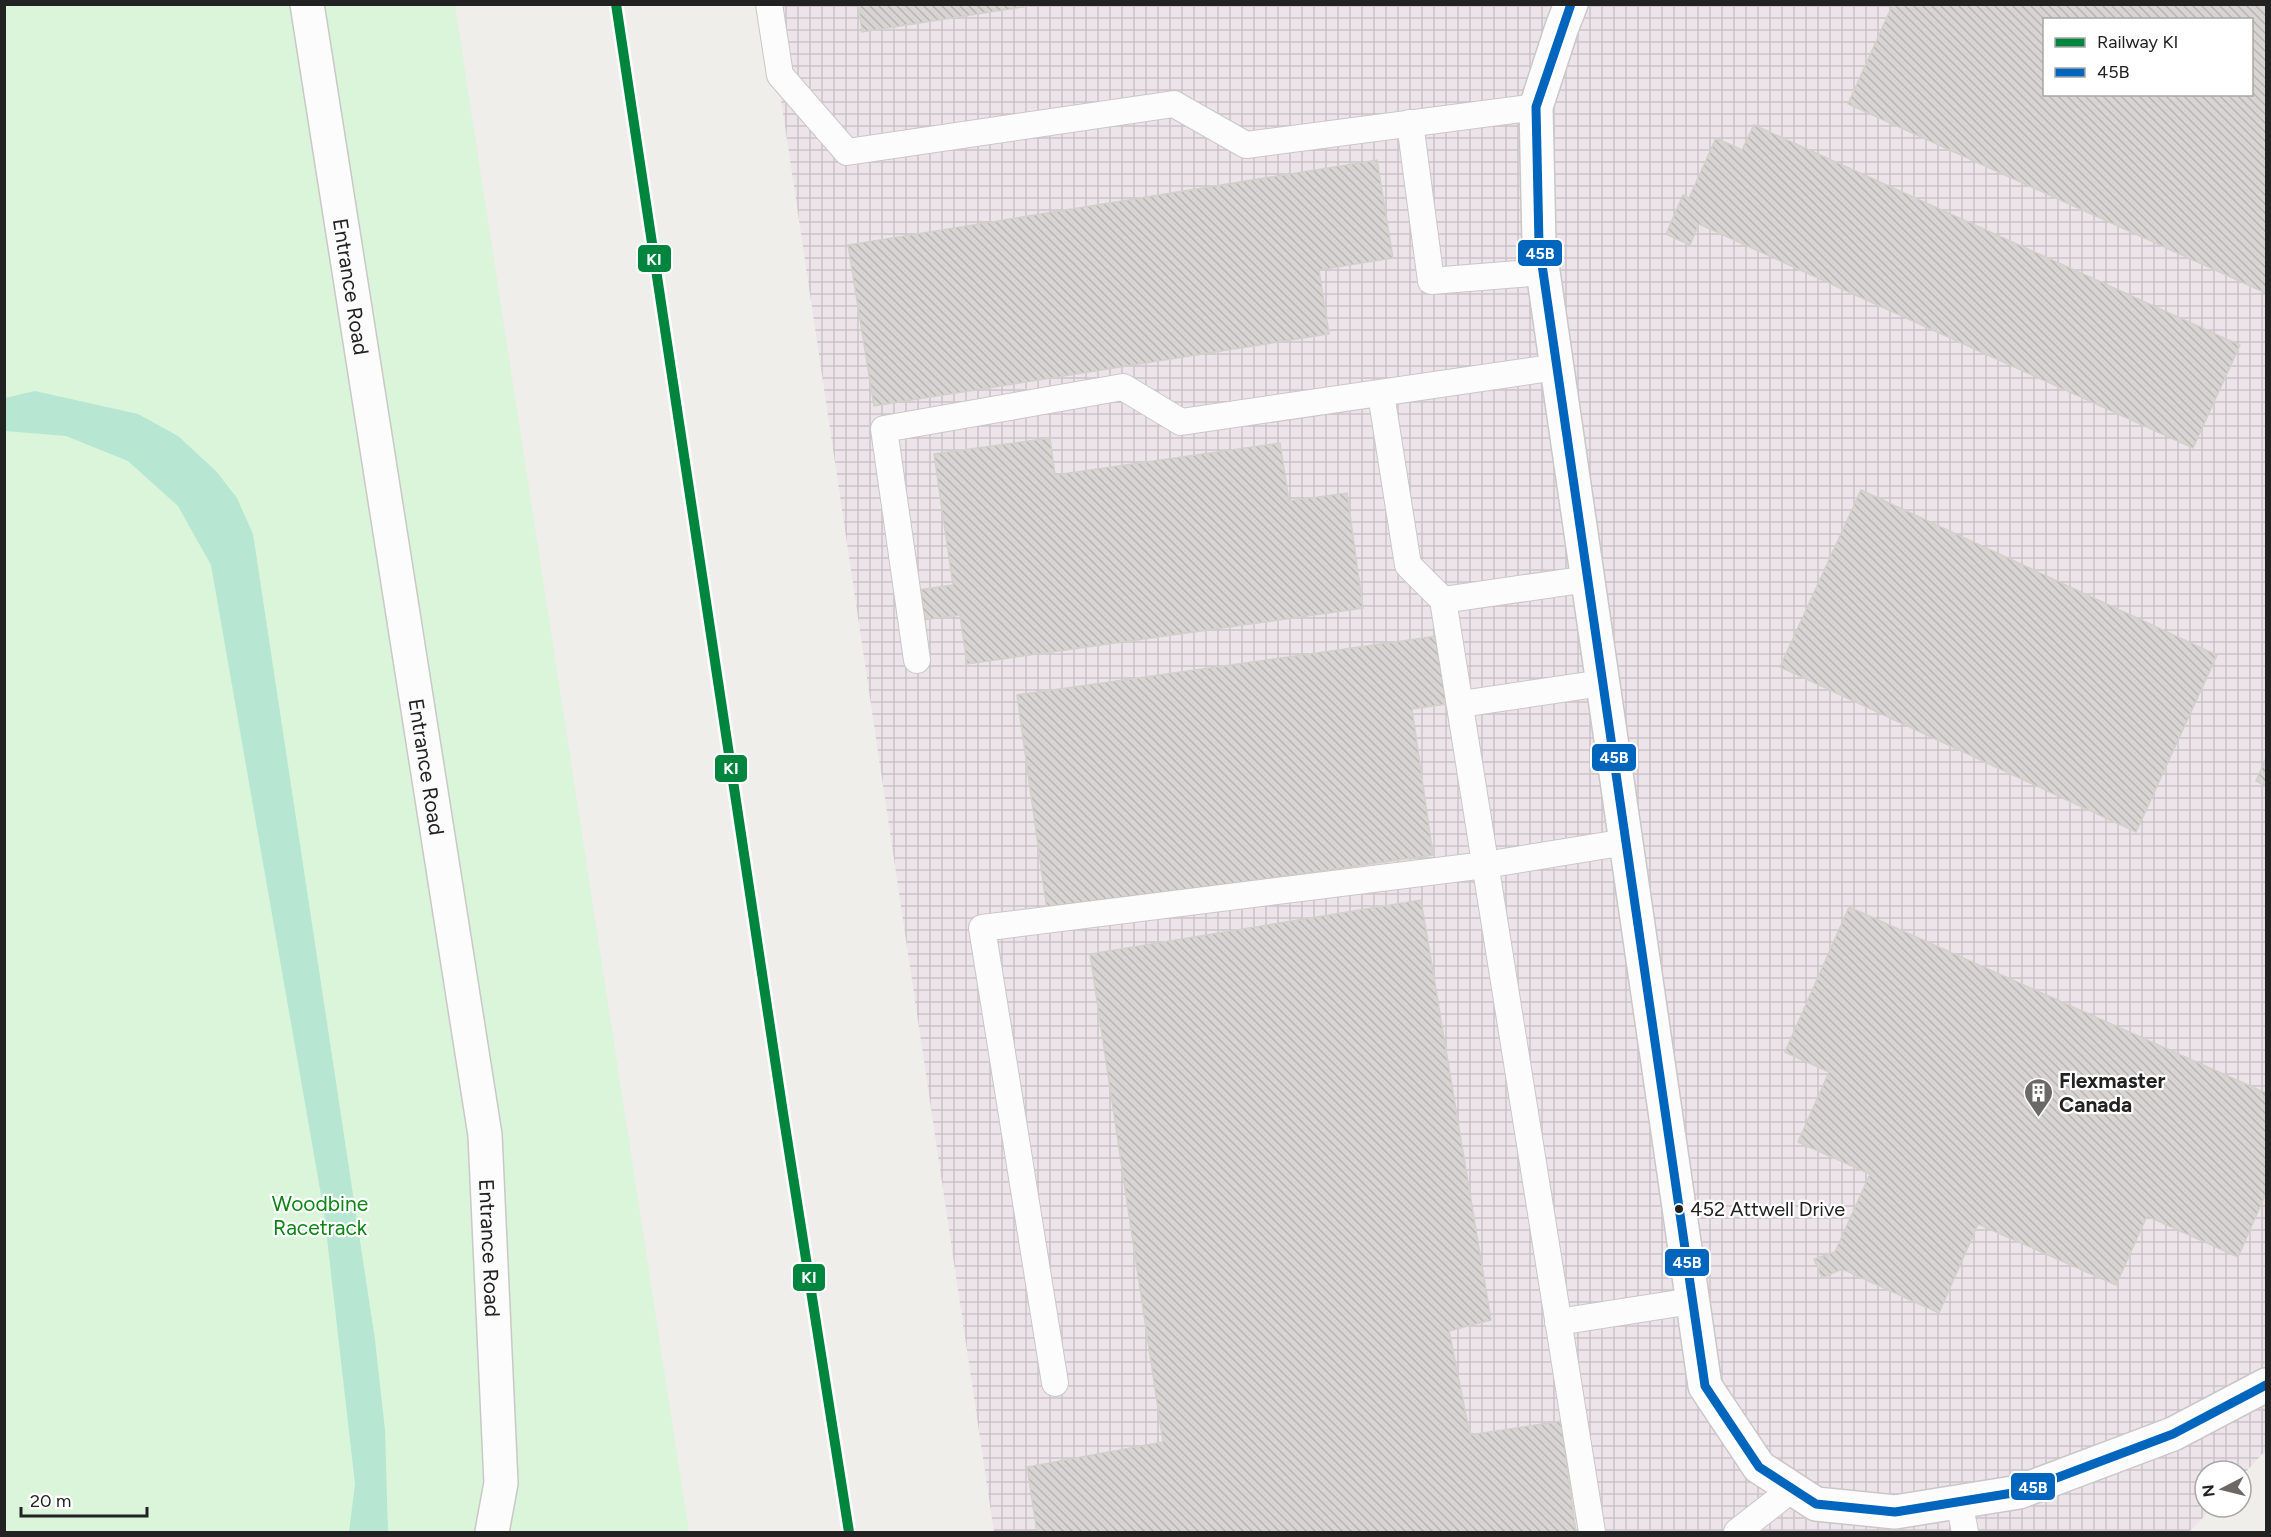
<svg xmlns="http://www.w3.org/2000/svg" width="2271" height="1537" font-family="Figtree,sans-serif">
	<style>
		.industrial { fill: url(#industrial-grid); fill-rule: evenodd }
		.park { fill: #daf5da }
		.pitch { fill: #b7e6d2 }
		.building { fill: url(#building-back-hatch); stroke: #d3d0cc; stroke-width: 1.5; fill-rule: evenodd }
		.lines { fill: none; stroke-linecap: round; stroke-linejoin: round }
		.service-casing { stroke: #c9c8c7; stroke-width: 28 }
		.minor-casing { stroke: #c9c8c7; stroke-width: 36 }
		.service { stroke: #fdfcfc; stroke-width: 26 }
		.minor { stroke: #fdfcfc; stroke-width: 33 }
		.bus-1-casing { stroke: #fff; stroke-width: 14 }
		.bus-1 { stroke: #0065bd; stroke-width: 9 }
		.rail-1-casing { stroke: #fff; stroke-width: 15 }
		.rail-1 { stroke: #00853f; stroke-width: 10 }
		.bus-dot { fill: #222; stroke: #fff; stroke-width: 2 }
		.labels { text-anchor: middle; dominant-baseline: central; stroke-width: 4.5; stroke-linejoin: round; paint-order: stroke }
		.bus-label { font-size: 20px; fill: #222; stroke: #fff; text-anchor: start }
		.street-label { font-size: 21px; fill: #222; stroke: #fff }
		.poi-label { font-size: 21px; font-weight: bold; fill: #222; stroke: #fff; text-anchor: start }
		.park-label { font-size: 21px; fill: #0c8416; stroke: #fff }
		.line-badge { stroke: #fff; stroke-width: 2 }
		.badge-label { font-size: 16px; text-anchor: middle; font-weight: bold; fill: #fff }
	</style>
	<defs>
		<pattern id="industrial-grid" width="8" height="8" patternUnits="userSpaceOnUse" patternTransform="scale(1.5)"><rect width="8" height="8" fill="#ede4e9"/><path d="M0 4h8M4 0v8" fill="none" stroke="#cbc3c8"/></pattern>
		<pattern id="building-back-hatch" width="6" height="6" patternUnits="userSpaceOnUse" patternTransform="scale(1.5)"><rect width="6" height="6" fill="#d7d4d2"/><path d="M-1 5l2 2M0 0l6 6M5-1l2 2" fill="none" stroke="#b8b6b4"/></pattern>
	</defs>
	<rect width="100%" height="100%" fill="#f0eeeb"/>
	<path class="industrial" d="M767,5h1499v1445l-25,27v-6h-36v36h8l-24,25h-1195zM2044,20h208v74h-208z"/>
	<path class="park" d="M5,5h450l234,1527h-684z"/>
	<path class="pitch" d="M35,391l103,23 40,22 38,35 21,27 16,36 122,806 10,90 3,102h-39l6,-48 -31,-272 -113,-647 -33,-59 -50,-45 -62,-25 -61,-5v-33z"/>
	<g class="building">
		<path d="M858,4h184l-180,28z"/>
		<path d="M1893,4h373v289l-418,-189zM2044,20h208v74h-208z"/>
		<path d="M1754,125l486,220 -47,103 -494,-224 -9,21 -24,-11 17,-39 6,3 27,-60 26,12z"/>
		<path d="M1377,160l16,98 -74,12 10,64 -455,72 -26,-161z"/>
		<path d="M1050,438l5,37 225,-32 9,58 58,-8 16,115 -396,56 -7,-49 -37,5 -5,-30 35,-5 -19,-131z"/>
		<path d="M1861,490l356,165 -81,177 -356,-165z"/>
		<path d="M1437,636l10,68 -35,5 21,146 -386,55 -30,-215z"/>
		<path d="M2266,758v28l-10,-5z"/>
		<path d="M1421,900l70,420 -42,11 21,104 91,-14 15,111h-539l-10,-65 136,-25 -73,-488z"/>
		<path d="M1849,907l417,186v100l-28,64 -91,-41 -31,69 -138,-61 -39,89 -97,-44 -20,9 -8,-19 21,-7 35,-78 -72,-32 31,-70 -44,-20z"/>
	</g>
	<g class="lines">
		<defs>
			<g id="service">
				<path d="M769,4l11,71 67,77 327,-48 72,41 290,-38"/>
				<path d="M1410,123l21,158 112,-9"/>
				<path d="M1381,394l27,171 35,35 149,932"/>
				<path d="M1443,600l145,-21"/>
				<path d="M917,660l-33,-231 239,-42 58,35 376,-55"/>
				<path d="M1461,704l141,-21"/>
				<path d="M1558,1322l134,-21"/>
				<path d="M1055,1383l-73,-455 503,-63 141,-23"/>
				<path d="M1959,1501l6,31"/>
				<path d="M1737,1532l55,-43"/>
			</g>
			<g id="minor">
				<path id="s1" d="M307,4l178,1131 16,348 -9,49"/>
				<path d="M1571,4l-9,23 -26,80 3,137 166,1142 54,81 57,37 79,8 124,-20 154,-58 93,-49"/>
			</g>
		</defs>
		<use href="#service" class="service-casing"/>
		<use href="#minor" class="minor-casing"/>
		<use href="#service" class="service"/>
		<use href="#minor" class="minor"/>
		<defs>
			<path id="bus-1" d="M1571,4l-35,103 3,137 166,1142 54,81 57,37 79,8 124,-20 154,-58 93,-49"/>
		</defs>
		<use href="#bus-1" class="bus-1-casing"/>
		<use href="#bus-1" class="bus-1"/>
		<defs>
			<path id="rail-1" d="M616,4l167,1109 66,419"/>
		</defs>
		<use href="#rail-1" class="rail-1-casing"/>
		<use href="#rail-1" class="rail-1"/>
	</g>
	<defs>
		<symbol id="building-pin" viewBox="-11 -11 22 30"><path d="M0 17L-7.5 6A9.5 9.5 0 1 1 7.5 6Z" fill="#6a6968" stroke="#fff"/><path d="M-4-6H4V6H1V3H-1V6H-4ZM-2.5-4.3h1.7v1.8h-1.7ZM.8-4.3h1.7v1.8H.8ZM-2.5-1h1.7V.8h-1.7ZM.8-1h1.7V.8H.8Z" fill="#fff"/></symbol>
	</defs>
	<g fill-rule="evenodd">
		<use href="#building-pin" x="2022" y="1076" width="33" height="45"/>
	</g>
	<circle class="bus-dot" cx="1679" cy="1209" r="5"/>
	<g class="labels">
		<g class="bus-label">
			<text x="1690" y="1209">452 Attwell Drive</text>
		</g>
		<g class="street-label">
			<text stroke="none"><textPath href="#s1" startOffset="286">Entrance Road</textPath></text>
			<text stroke="none"><textPath href="#s1" startOffset="772">Entrance Road</textPath></text>
			<text stroke="none"><textPath href="#s1" startOffset="1258">Entrance Road</textPath></text>
		</g>
		<g class="poi-label">
			<text x="2059" y="1080">Flexmaster<tspan x="2059" dy="24">Canada</tspan></text>
		</g>
		<g class="park-label">
			<text x="320" y="1203">Woodbine<tspan x="320" dy="24">Racetrack</tspan></text>
		</g>
	</g>
	<g class="line-badge">
		<rect x="1517" y="239" width="46" height="28" rx="6" fill="#0065bd"/>
		<rect x="637" y="244" width="35" height="29" rx="6" fill="#00853f"/>
		<rect x="1591" y="743" width="46" height="29" rx="6" fill="#0065bd"/>
		<rect x="714" y="754" width="34" height="29" rx="6" fill="#00853f"/>
		<rect x="1664" y="1248" width="46" height="29" rx="6" fill="#0065bd"/>
		<rect x="792" y="1263" width="34" height="29" rx="6" fill="#00853f"/>
		<rect x="2010" y="1472" width="46" height="29" rx="6" fill="#0065bd"/>
	</g>
	<g class="badge-label">
		<text x="1540" y="259">45B</text>
		<text x="654" y="265">KI</text>
		<text x="1614" y="763">45B</text>
		<text x="731" y="774">KI</text>
		<text x="1687" y="1268">45B</text>
		<text x="809" y="1283">KI</text>
		<text x="2033" y="1493">45B</text>
	</g>
	<rect width="2271" height="1537" fill="none" stroke="#222222" stroke-width="12"/>
	<rect x="2043" y="18" width="210" height="78" fill="#ffffff" stroke="#a7a7a7" stroke-width="1.5"/>
	<rect x="2055" y="38" width="30" height="9" fill="#00853f" stroke="#a7a7a7" stroke-width="1.5"/>
	<text x="2097" y="48" font-size="18" fill="#222222">Railway KI</text>
	<rect x="2055" y="68" width="30" height="9" fill="#0065bd" stroke="#a7a7a7" stroke-width="1.5"/>
	<text x="2097" y="78" font-size="18" fill="#222222">45B</text>
	<g transform="translate(2223 1489) rotate(263)"><circle r="28" fill="#ffffff" stroke="#a7a7a7" stroke-width="1.5"/>
	<path d="M0-4.5L10 22L0 15L-10 22Z" fill="#6a6968"/>
	<text y="-9" font-size="16" font-weight="bold" text-anchor="middle" fill="#222222">N</text>
	</g>
	<path d="M21 1507v9h126v-9" fill="none" stroke="#222222" stroke-width="3"/>
	<text x="30" y="1507" font-size="18" fill="#222222" stroke="#ffffff" stroke-width="4.5" paint-order="stroke">20 m</text>
</svg>
